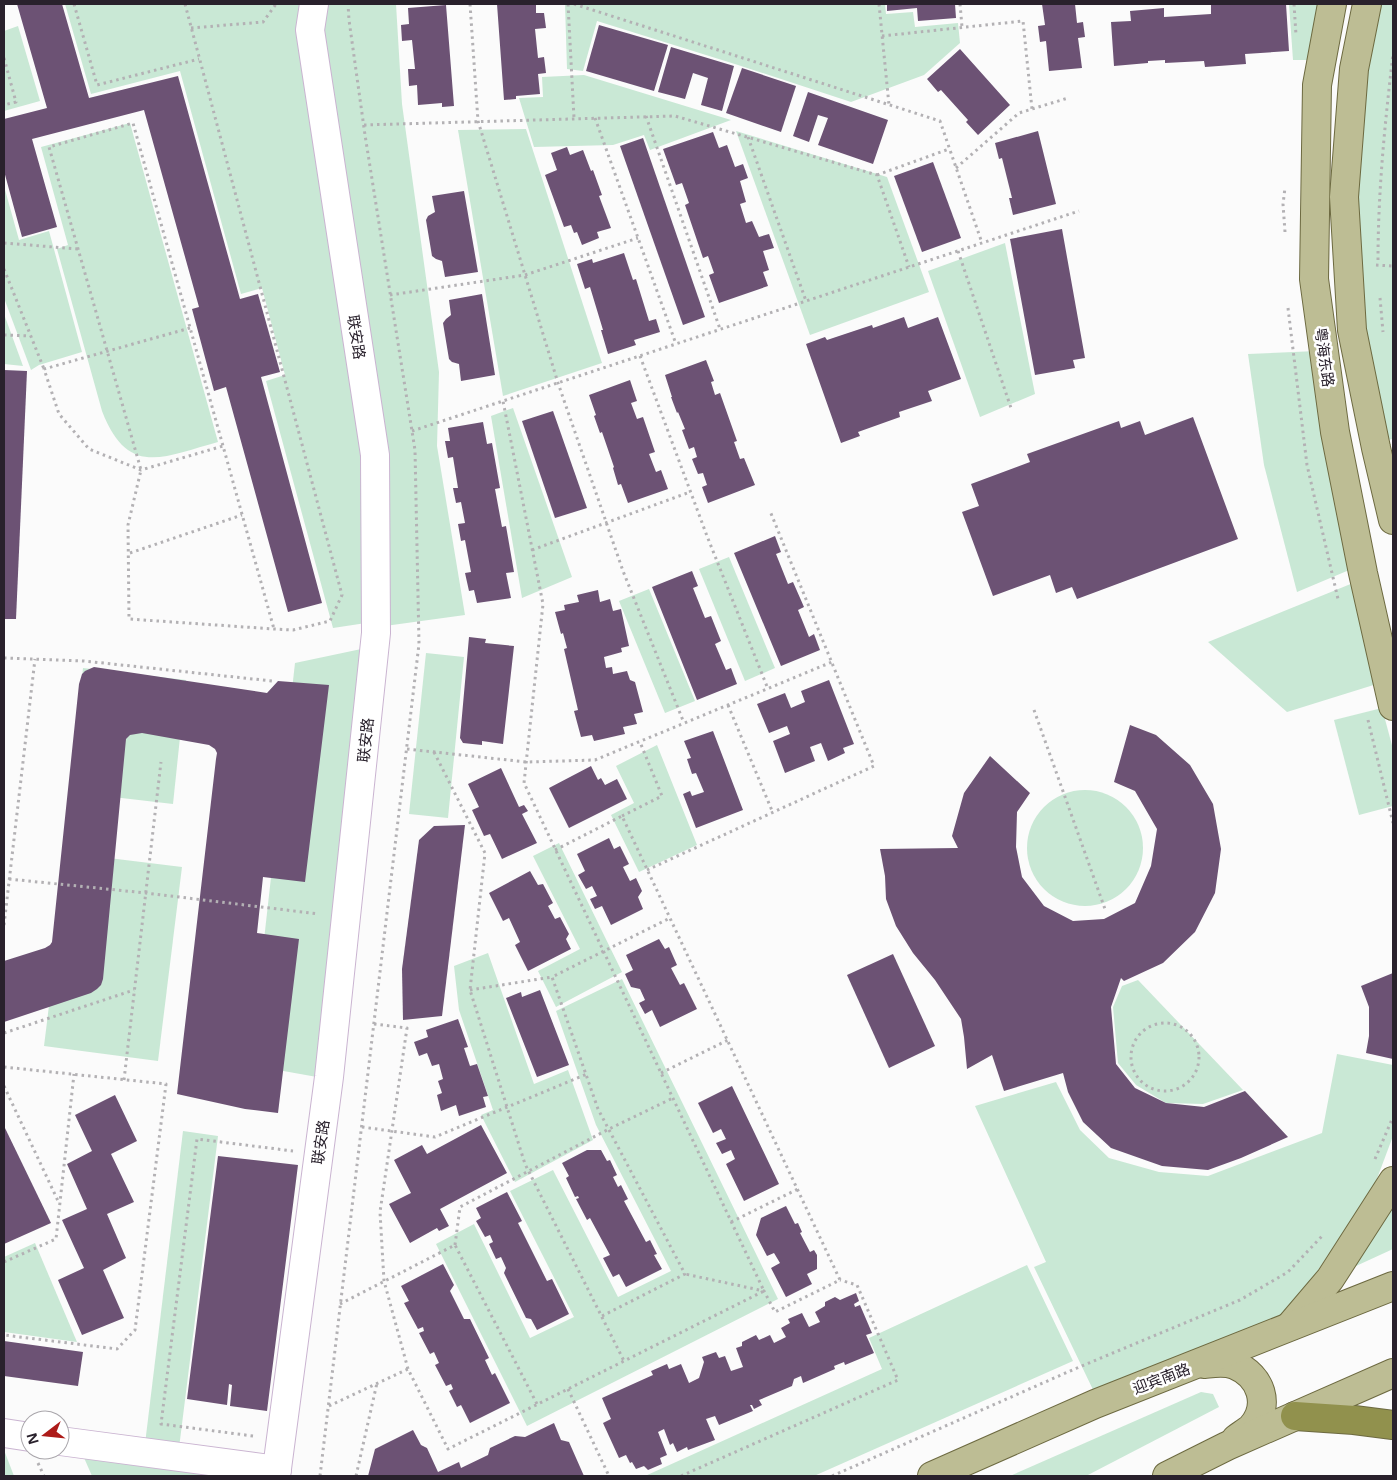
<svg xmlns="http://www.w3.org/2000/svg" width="1397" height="1480" font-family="'Noto Sans','Noto Sans SC',sans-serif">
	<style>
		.green { fill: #c9e8d5 }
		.building { fill: #6c5274 }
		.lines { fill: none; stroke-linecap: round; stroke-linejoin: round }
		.minor-casing { stroke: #cab4d1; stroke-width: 30 }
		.major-casing { stroke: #6d6a41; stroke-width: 30 }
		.highway-casing { stroke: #6d6a41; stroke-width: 30 }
		.path { stroke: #b3b1b4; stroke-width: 3; stroke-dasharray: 2.5 4; stroke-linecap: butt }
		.minor { stroke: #fff; stroke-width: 28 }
		.major { stroke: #bdbd94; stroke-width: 28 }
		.highway { stroke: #91914d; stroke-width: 28 }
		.labels { text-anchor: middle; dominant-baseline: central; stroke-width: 5; stroke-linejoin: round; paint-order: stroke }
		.street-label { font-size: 15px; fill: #29212c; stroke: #fff }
	</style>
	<rect width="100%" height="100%" fill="#fbfbfb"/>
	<g class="green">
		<path d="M65,4h240l61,450v169l-33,5 -67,-247 19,-6 -23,-87 -21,6 -61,-223 -89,23z"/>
		<path d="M323,4h78h-5l6,100 37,268 -2,74 28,169 -80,11 -66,-595z"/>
		<path d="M565,4h320l1,10 27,-2 2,15 43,-4 2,20 -36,32 -73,27 -113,-37 -141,-44 -14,50 -16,-2z"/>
		<path d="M1289,4h35l-10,56h-21z"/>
		<path d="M1375,4h18v435l-11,2 -24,-110 -9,-131z"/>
		<path d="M18,26l22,75 -36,10v-80z"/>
		<path d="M584,75l147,45 -81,30 -6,-15 -31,10 -79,2 -15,-49 24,-1 -1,-20z"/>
		<path d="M130,123l88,319c-55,15 -90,36 -116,-31l-45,-162 11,-4 -27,-98z"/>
		<path d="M526,129l76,234 -99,33 -45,-266z"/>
		<path d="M736,131l151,46 42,115 -119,43z"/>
		<path d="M4,186l15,54 30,-9 33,121 -43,13 -8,5 -27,-72z"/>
		<path d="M1005,243l30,151 -55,23 -52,-146z"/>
		<path d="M4,314l19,52 -19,-2z"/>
		<path d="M1317,351l37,217 -57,24 -33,-127 -16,-111z"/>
		<path d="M513,408l59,169 -50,21 -31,-182z"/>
		<path d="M729,557l46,111 -30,13 -46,-112z"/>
		<path d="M1358,581l22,102 -93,29 -79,-70z"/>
		<path d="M649,589l46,112 -30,12 -46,-112z"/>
		<path d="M366,648l-49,429 -67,-12 45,-402z"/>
		<path d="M426,653l38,4 -16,161 -39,-4z"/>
		<path d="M83,668l103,12 -13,124 -103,-12z"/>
		<path d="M1382,708l11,41v57l-34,9 -25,-95z"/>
		<path d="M657,745l40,100 -58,27 -28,-57 23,-12 -18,-37z"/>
		<circle cx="1085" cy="848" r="58"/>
		<path d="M559,843l63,129 -66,35 -18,-36 42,-22 -47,-93z"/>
		<path d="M68,853l114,14 -24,194 -114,-15z"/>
		<path d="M488,953l46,131 34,-14 25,70 -78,42 -34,-67 12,-5 -34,-100 -5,-44z"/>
		<path d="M622,979l156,320 -251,127 -91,-182 38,-20 56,114 44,-21 -64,-126 43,-21 65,127 53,-26 -75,-146 -40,-114z"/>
		<path d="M1138,980l105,110 -40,14 -37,-1 -30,-18 -18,-22 -5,-56 9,-21z"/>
		<path d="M1337,1054l56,11v71l-18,48 -78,118 -41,35 -159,61 -63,-131 12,-5 -71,-156 81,-24 24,48 29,28 50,14 49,4 114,-43z"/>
		<path d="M183,1131l35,5 -39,312 -34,-4z"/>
		<path d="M1393,1204v45l-37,17 -7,-7z"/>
		<path d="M35,1243l42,99 -73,-10v-75z"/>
		<path d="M1027,1265l46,96 -259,115h-169l237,-107 -13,-31z"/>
		<path d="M1201,1392l12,2 6,13 -133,69h-76z"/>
		<path d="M78,1444l198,32h-184z"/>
		<path d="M4,1450l10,26h-10z"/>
	</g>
	<g class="building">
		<path d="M17,4h45l27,94 89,-22 62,223 18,-5 22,78 -19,5 61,226 -34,9 -62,-225 -12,4 -22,-82 7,-2 -55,-197 -112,29 25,88 -35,10 -18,-66v-52l43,-11z"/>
		<path d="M497,4h39v9h8l2,15 -11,1 3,29 6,-1 2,16 -8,1 2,20 -24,2v3l-12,1z"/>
		<path d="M887,4h68l1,14 -38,3 -1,-13 -30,3z"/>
		<path d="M1042,4h33l2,19 6,-1 2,15 -7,1 4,30 -33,3 -3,-30 -6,1 -2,-16 7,-1z"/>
		<path d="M1211,4h75l3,47 -44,3 1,10 -41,3 -1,-6 -39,2v-3l-17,1v2l-34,3 -3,-44 20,-1 -1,-10 34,-3v9l47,-3z"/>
		<path d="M446,5l8,101 -12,1v-4l-24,2 -1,-20 -8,1 -1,-17h7l-3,-29 -10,1 -1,-16 8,-1 -1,-16z"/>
		<path d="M599,25l69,20 -14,46 -68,-20z"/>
		<path d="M671,47l63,19 -12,45 -21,-6 7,-27 -15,-5 -8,26 -27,-7z"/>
		<path d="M960,49l50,56 -32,30 -12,-13 2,-2 -27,-30 -3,2 -11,-13z"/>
		<path d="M742,68l54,18 -15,46 -55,-19z"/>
		<path d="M808,92l80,28 -15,44 -55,-19 10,-27 -10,-3 -9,27 -16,-6z"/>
		<path d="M1038,131l18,73 -43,11 -4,-17h3l-10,-40 -3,1 -4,-16z"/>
		<path d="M713,132l6,16 8,-3 8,22 8,-3 5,14 -8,3 6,21 -6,2 6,19 6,-2 7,16 10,-3 5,14 -11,3 6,19 -6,2 5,14 -49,17 -10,-28 5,-2 -6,-17 -5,2 -18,-53 4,-2 -7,-20 -6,2 -13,-36z"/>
		<path d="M643,138l62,179 -22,8 -63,-179z"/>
		<path d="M567,147l3,8 13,-5 8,21 2,-1 9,25 -3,1 12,32 -14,4 2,6 -17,7 -5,-13 -3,1 -3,-8 -7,2 -19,-52 12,-5 -6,-17z"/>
		<path d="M933,162l28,76 -39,14 -28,-76z"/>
		<path d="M464,191l14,81 -33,5 -3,-16 -6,-2 -4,-3 -6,-36 2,-4 7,-4 -3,-16z"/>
		<path d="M1062,229l23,129 -12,2 2,8 -40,7 -25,-136z"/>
		<path d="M624,253l9,27 3,-1 13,42 7,-2 4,13 -26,8 2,5 -28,9 -7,-24h2l-13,-43 -5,2 -8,-25 15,-5 1,4z"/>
		<path d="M482,294l13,81 -34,6 -2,-17 -7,-2 -3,-3 -6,-36 3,-4 5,-4 -2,-15z"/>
		<path d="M904,317l4,11 30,-11 23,62 -33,12 4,10 -33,11 1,5 -42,15 2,4 -19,7 -35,-99 19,-7 2,3 45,-15 1,3z"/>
		<path d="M706,360l8,21 -3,1 4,13 5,-2 17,48 -3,1 6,17 4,-1 11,27 -47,18 -6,-16 5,-2 -4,-12 -5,1 -6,-15 5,-2 -3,-10 -5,2 -7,-19 3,-1 -7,-17 -1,1 -6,-16h1l-7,-22z"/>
		<path d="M4,370l23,1 -11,248h-12z"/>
		<path d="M630,380l7,21 -6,2 6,16 6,-2 12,35 -6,2 7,18 5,-2 7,19 -40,14 -7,-19 -3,1 -5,-17 1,-1 -12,-35 -2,1 -6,-17 2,-1 -7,-20z"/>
		<path d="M553,411l34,97 -32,10 -33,-97z"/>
		<path d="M1193,417l45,122 -161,60 -5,-12 -16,6 -6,-18 -57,21 -31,-84 17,-6 -8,-22 59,-22 -3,-8 92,-33 2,7 19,-7 5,14z"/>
		<path d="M483,422l4,22 5,-1 8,45 -5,1 7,38 4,-1 8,46 -8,1 5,25 -34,5 -3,-13 -5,1 -4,-18 6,-1 -6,-32 -4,1 -3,-17 7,-1 -4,-21 -5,1 -3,-15h5l-5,-31 -5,1 -3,-17h5l-2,-13z"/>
		<path d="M775,536l6,16 -5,2 12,30 5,-2 11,25 -6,3 11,27 5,-3 6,16 -39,16 -47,-113z"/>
		<path d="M692,571l6,15 -5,2 12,30 6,-2 10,25 -6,3 11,26 5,-2 6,16 -40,16 -45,-113z"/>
		<path d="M598,590l2,12 10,-3 3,12 8,-2 8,37 -8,2 1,4 -18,5 2,11 6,-1 1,7 14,-3 3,9 5,2 8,30 -9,2 3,10 -14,3 2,7 -31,7 -2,-6 -11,2 -7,-26 4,-1 -14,-61 3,-1 -4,-15 -2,1 -6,-22 10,-2 -1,-5 15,-3 -2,-7z"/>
		<path d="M469,637l17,2 -1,4 29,3 -11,98 -21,-3v4l-19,-2 -3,-5z"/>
		<path d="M94,667l173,26 11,-12 51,4 -24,197 -42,-5 -6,56 42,6 -21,174 -33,-4 -68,-15 39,-335 1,-6 -2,-4 -6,-4 -67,-12 -12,2 -4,4 -23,240 -2,6 -4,4 -6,4 -87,29v-61l41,-13 5,-3 2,-3 27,-258 3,-10 3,-3z"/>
		<path d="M829,680l25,64 -11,4 2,5 -17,8 -7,-18 -11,4 5,14 -30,12 -12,-32 17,-7 -3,-8 -18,7 -12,-29 28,-11 6,15 14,-6 -4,-11z"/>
		<path d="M1130,725l26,10 34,30 23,39 8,45 -6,44 -20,39 -32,31 -39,18 -3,-3 -10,29 5,57 19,24 31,15 38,4 41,-16 43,46 -47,21 -33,12 -46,-4 -51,-18 -28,-26 -15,-30 -5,-19 -59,18 -12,-36 -25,14 -3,-32 -3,-18 -26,-39 -22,-27 -17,-27 -10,-27 -1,-23 -5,-27 78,-1 -6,-12 12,-43 26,-37 40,37 -13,19 -1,35 6,30 22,29 29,15 31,-2 31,-16 16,-37 6,-37 -22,-38 -21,-9z"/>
		<path d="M713,731l30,79 -47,18 -13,-34 7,-3 2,5 12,-4 -8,-19 -4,1 -5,-15 4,-1 -7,-17z"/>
		<path d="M591,766l7,14 3,-2 4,7 12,-6 10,20 -58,29 -20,-40z"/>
		<path d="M501,768l18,39 5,-2 4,6 -6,3 15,29 -35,16 -12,-25 -6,2 -12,-26 7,-3 -11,-23z"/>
		<path d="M465,825l-23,191 -39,4 -1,-51 17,-129 15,-14z"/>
		<path d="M609,838l5,11 6,-3 9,18 -6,3 7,14 6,-3 6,13 -4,6 5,12 -32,16 -9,-19 -7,3 -5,-10 7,-3 -5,-10 -6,3 -8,-14 7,-4 -8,-17z"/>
		<path d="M530,871l8,14 5,-1 10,19 -5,3 7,13 5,-2 9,17 -3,5 5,10 -43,22 -13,-26 5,-3 -11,-24 -6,3 -14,-28z"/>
		<path d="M659,939l6,10 4,-2 8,18 -6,3 9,17 4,-2 13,26 -37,18 -8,-17 -7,4 -6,-11 6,-3 -5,-11 -9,-2 -6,-13 8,-4 -7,-15z"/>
		<path d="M893,954l42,92 -46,22 -42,-93z"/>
		<path d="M1393,973v86l-27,-6 3,-17v-29l-8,-21z"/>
		<path d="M540,990l29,75 -32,12 -31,-79 15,-6 1,5z"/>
		<path d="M458,1019l10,28 -4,1 6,18 7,-2 11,32 -5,1 3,10 -27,9 -3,-11 -15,6 -4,-16 5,-2 -4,-12 5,-2 -4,-15 -7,2 -5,-13 -8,3 -5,-14 14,-5 -2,-7z"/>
		<path d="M732,1086l47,98 -35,17 -18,-37 9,-5 -4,-9 -9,4 -6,-11 10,-4 -5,-10 -8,4 -15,-30z"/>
		<path d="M115,1095l22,46 -26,13 23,48 -27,12 19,44 -23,12 21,48 -42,17 -24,-55 26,-12 -22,-48 25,-11 -20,-45 25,-13 -17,-36z"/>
		<path d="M481,1125l26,48 -67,36 9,17 -10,5 -2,-3 -27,15 -21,-39 22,-11 -17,-33 28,-15 5,9z"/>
		<path d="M4,1126l47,97 -47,21z"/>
		<path d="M587,1150h14l6,11 3,-1 7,15 -4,2 5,10 3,-2 7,14 -4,2 22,41 4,-2 7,14 -3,1 8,14 -36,18 -7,-13 -6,3 -10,-19 7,-3 -20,-37 -3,2 -11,-21 3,-1 -1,-2 -3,1 -9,-19 3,-2 -7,-13z"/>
		<path d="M218,1156l80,9 -31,246 -37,-5 2,-21 -3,-1 -2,21 -40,-6z"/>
		<path d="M507,1192l15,29 -4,2 29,58 5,-2 17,35 -32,16 -6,-11 -5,-1 -22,-45 2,-5 -5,-11 -5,2 -7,-15 4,-2 -3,-7 -5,2 -9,-16 5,-3 -5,-10z"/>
		<path d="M786,1206l9,18 3,-1 4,9 -2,1 10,19 4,-2 3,5v14l-10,5 5,10 -26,13 -15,-29 9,-5 -6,-10 -7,3 -11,-21 5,-17z"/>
		<path d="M443,1264l11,21 -4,6 14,28h6l19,39 -4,2 7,15 3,-2 15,30 -40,20 -9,-18 -4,2 -8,-16 4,-2 -2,-5 -5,2 -11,-21 4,-2 -5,-11 -4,2 -11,-21 5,-2 -1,-4 -5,2 -14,-26 5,-2 -8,-15z"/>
		<path d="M856,1293l3,8 -5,3 1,3 5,-2 12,28 -6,2 8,18 -29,12 -1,-3 -10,4 1,3 -32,14 -2,-7 -7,3 -2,7 -33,14 3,5 -8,4 -2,-4h-2l3,6 -34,14 -4,-9 -9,3 9,21 -27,10 -1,-3 -10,5 -4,-9 -3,2 -6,-16 -6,3 9,23 -7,3 2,6 -14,6 -4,-4 -8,3 -4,-7 -2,1 -4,-8 -7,3 -16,-35 8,-4 -9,-21 51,-23 -2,-4 16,-7 2,5 12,-5 8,19 10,-5 5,-16 -2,-5 14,-5 3,6 6,-2 6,15 12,-4 -7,-19 6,-2v-4l14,-7 3,5 11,-5 4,8 12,-6 -5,-9 9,-5 -2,-4 14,-6 7,14 11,-5 -5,-10 10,-6v-4l10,-5 5,3z"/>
		<path d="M4,1341l79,11 -5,34 -74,-10z"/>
		<path d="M554,1423l7,17 8,2 15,34h-216l7,-27 38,-19 8,15 6,3 11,24 21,-10 2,6 27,-13 2,-7 25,-12 10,1z"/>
	</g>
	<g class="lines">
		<defs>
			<g id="minor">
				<path d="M4,1433l26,4"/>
				<path d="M60,1441l217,29"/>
				<path d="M276,1476l53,-399 47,-444 -1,-178 -65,-425 4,-26"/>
			</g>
			<g id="major">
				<path d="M1332,4l-15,81 -3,194 21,153 28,141 30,133"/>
				<path d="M1367,4l-13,65 -10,128 8,133 24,118 17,72"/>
				<path d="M1290,1326l40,-47 63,-98"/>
				<path d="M1204,1364c10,-1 21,-3 31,1 26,11 36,40 17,62 -4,4 -11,8 -16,12"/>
				<path d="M932,1476l163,-72 298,-118"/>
				<path d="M1167,1476l60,-30 166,-73"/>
			</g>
			<path id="highway" d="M1295,1416l59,4 39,5"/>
		</defs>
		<use href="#minor" class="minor-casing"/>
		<use href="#major" class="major-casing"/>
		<use href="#highway" class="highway-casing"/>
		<g class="path">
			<path d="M74,4l23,81 102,-26"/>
			<path d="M185,4l157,591 -12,26 -37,9 -19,-1 -145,-10 -1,-94 13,-55 -92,-323 84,-24 141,506"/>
			<path d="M470,4l8,117 80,262 65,188 61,152"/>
			<path d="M568,4l6,114"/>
			<path d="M574,4l366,117 42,122"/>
			<path d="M879,4l10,101"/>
			<path d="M960,4l2,23"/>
			<path d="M1294,4l2,31"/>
			<path d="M191,28l72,-6 13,-18"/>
			<path d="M882,36l141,-15 9,88"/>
			<path d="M4,58l12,44 -12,3"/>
			<path d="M646,116l74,213"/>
			<path d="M595,118l81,226"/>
			<path d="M364,125l311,-9 202,59 32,92"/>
			<path d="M748,137l58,164"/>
			<path d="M956,168l63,-55 49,-15"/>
			<path d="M877,175l72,-26"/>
			<path d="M1285,232l-2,-28 2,-16"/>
			<path d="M4,243l74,6"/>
			<path d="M958,251l54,160"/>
			<path d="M1378,260c0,-69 7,-138 15,-206"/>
			<path d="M1376,265l17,1"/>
			<path d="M4,269l40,100"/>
			<path d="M390,295l135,-20 113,-37"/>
			<path d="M1380,298l3,34"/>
			<path d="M1288,308l19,157 31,134"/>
			<path d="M190,328l-146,41 15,45 30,35 52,21 82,-24"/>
			<path d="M4,335l26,1"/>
			<path d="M640,356l67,180 61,153"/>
			<path d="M412,431l667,-220"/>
			<path d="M532,550l158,-58"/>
			<path d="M130,553l112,-38"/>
			<path d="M4,658l80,3 188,20"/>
			<path d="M728,705l45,108"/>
			<path d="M1034,710l71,199"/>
			<path d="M1368,720l25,103"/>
			<path d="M407,749l119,13 69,-2 237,-98"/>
			<path d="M434,752l51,101 -15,137 55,174 99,197"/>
			<path d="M622,816l40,-20 -22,-54"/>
			<path d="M555,850l67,-34 218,464 -65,32 -11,-21 -79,-17"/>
			<path d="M647,870l227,-104 -104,-255"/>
			<path d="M9,879l137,14 173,21"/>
			<path d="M4,925l31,-266"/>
			<path d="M470,990l82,-13"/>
			<circle cx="1165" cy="1057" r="34"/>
			<path d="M374,1024l33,4 -27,184 4,69 24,88"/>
			<path d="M4,1033l130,-43"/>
			<path d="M4,1067l162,17 -31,246 -18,19 -113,-14"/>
			<path d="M661,1073l67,-33"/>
			<path d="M124,1080l37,-318"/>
			<path d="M4,1086l55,117"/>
			<path d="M362,1127l73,10 152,-63"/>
			<path d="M1375,1159l18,-42"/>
			<path d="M731,1222l67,-33"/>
			<path d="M455,1245l5,-38 149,-78 64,-31"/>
			<path d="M4,1262l52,-23 18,-165"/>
			<path d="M340,1304l115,-59 82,159"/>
			<path d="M602,1316l83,-42 -87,-165 -46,-132 118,-59"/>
			<path d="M568,1389l41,87"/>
			<path d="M329,1406l79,-37 40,80 316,-158 -240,-508 19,-179 -40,-203"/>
			<path d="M253,1436l-92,-12 36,-285 96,12"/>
			<path d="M38,1463l6,13"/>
			<path d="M320,1476l99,-832 -4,-194 -50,-315 -16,-115 -1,-16"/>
			<path d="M356,1476l21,-93"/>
			<path d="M681,1476l217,-96 -41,-95 -17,-5"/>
			<path d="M832,1476l245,-108 163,-68 48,-28 36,-38"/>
		</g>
		<use href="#minor" class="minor"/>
		<use href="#major" class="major"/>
		<use href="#highway" class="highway"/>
	</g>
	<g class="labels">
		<g class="street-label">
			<text transform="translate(357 337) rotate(81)">联安路</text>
			<text transform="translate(1325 357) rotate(82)">粤海东路</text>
			<text transform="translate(365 740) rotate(-84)">联安路</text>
			<text transform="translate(320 1142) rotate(-82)">联安路</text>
			<text transform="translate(1161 1378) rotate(-21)">迎宾南路</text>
		</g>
	</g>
	<rect width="1397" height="1480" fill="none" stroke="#29212c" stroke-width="10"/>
	<g transform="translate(45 1435) rotate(254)"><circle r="24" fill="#ffffff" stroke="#a9a6ab"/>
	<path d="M0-4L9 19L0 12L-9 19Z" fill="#ad1b19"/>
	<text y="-8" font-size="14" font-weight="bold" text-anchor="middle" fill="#29212c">N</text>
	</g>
</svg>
